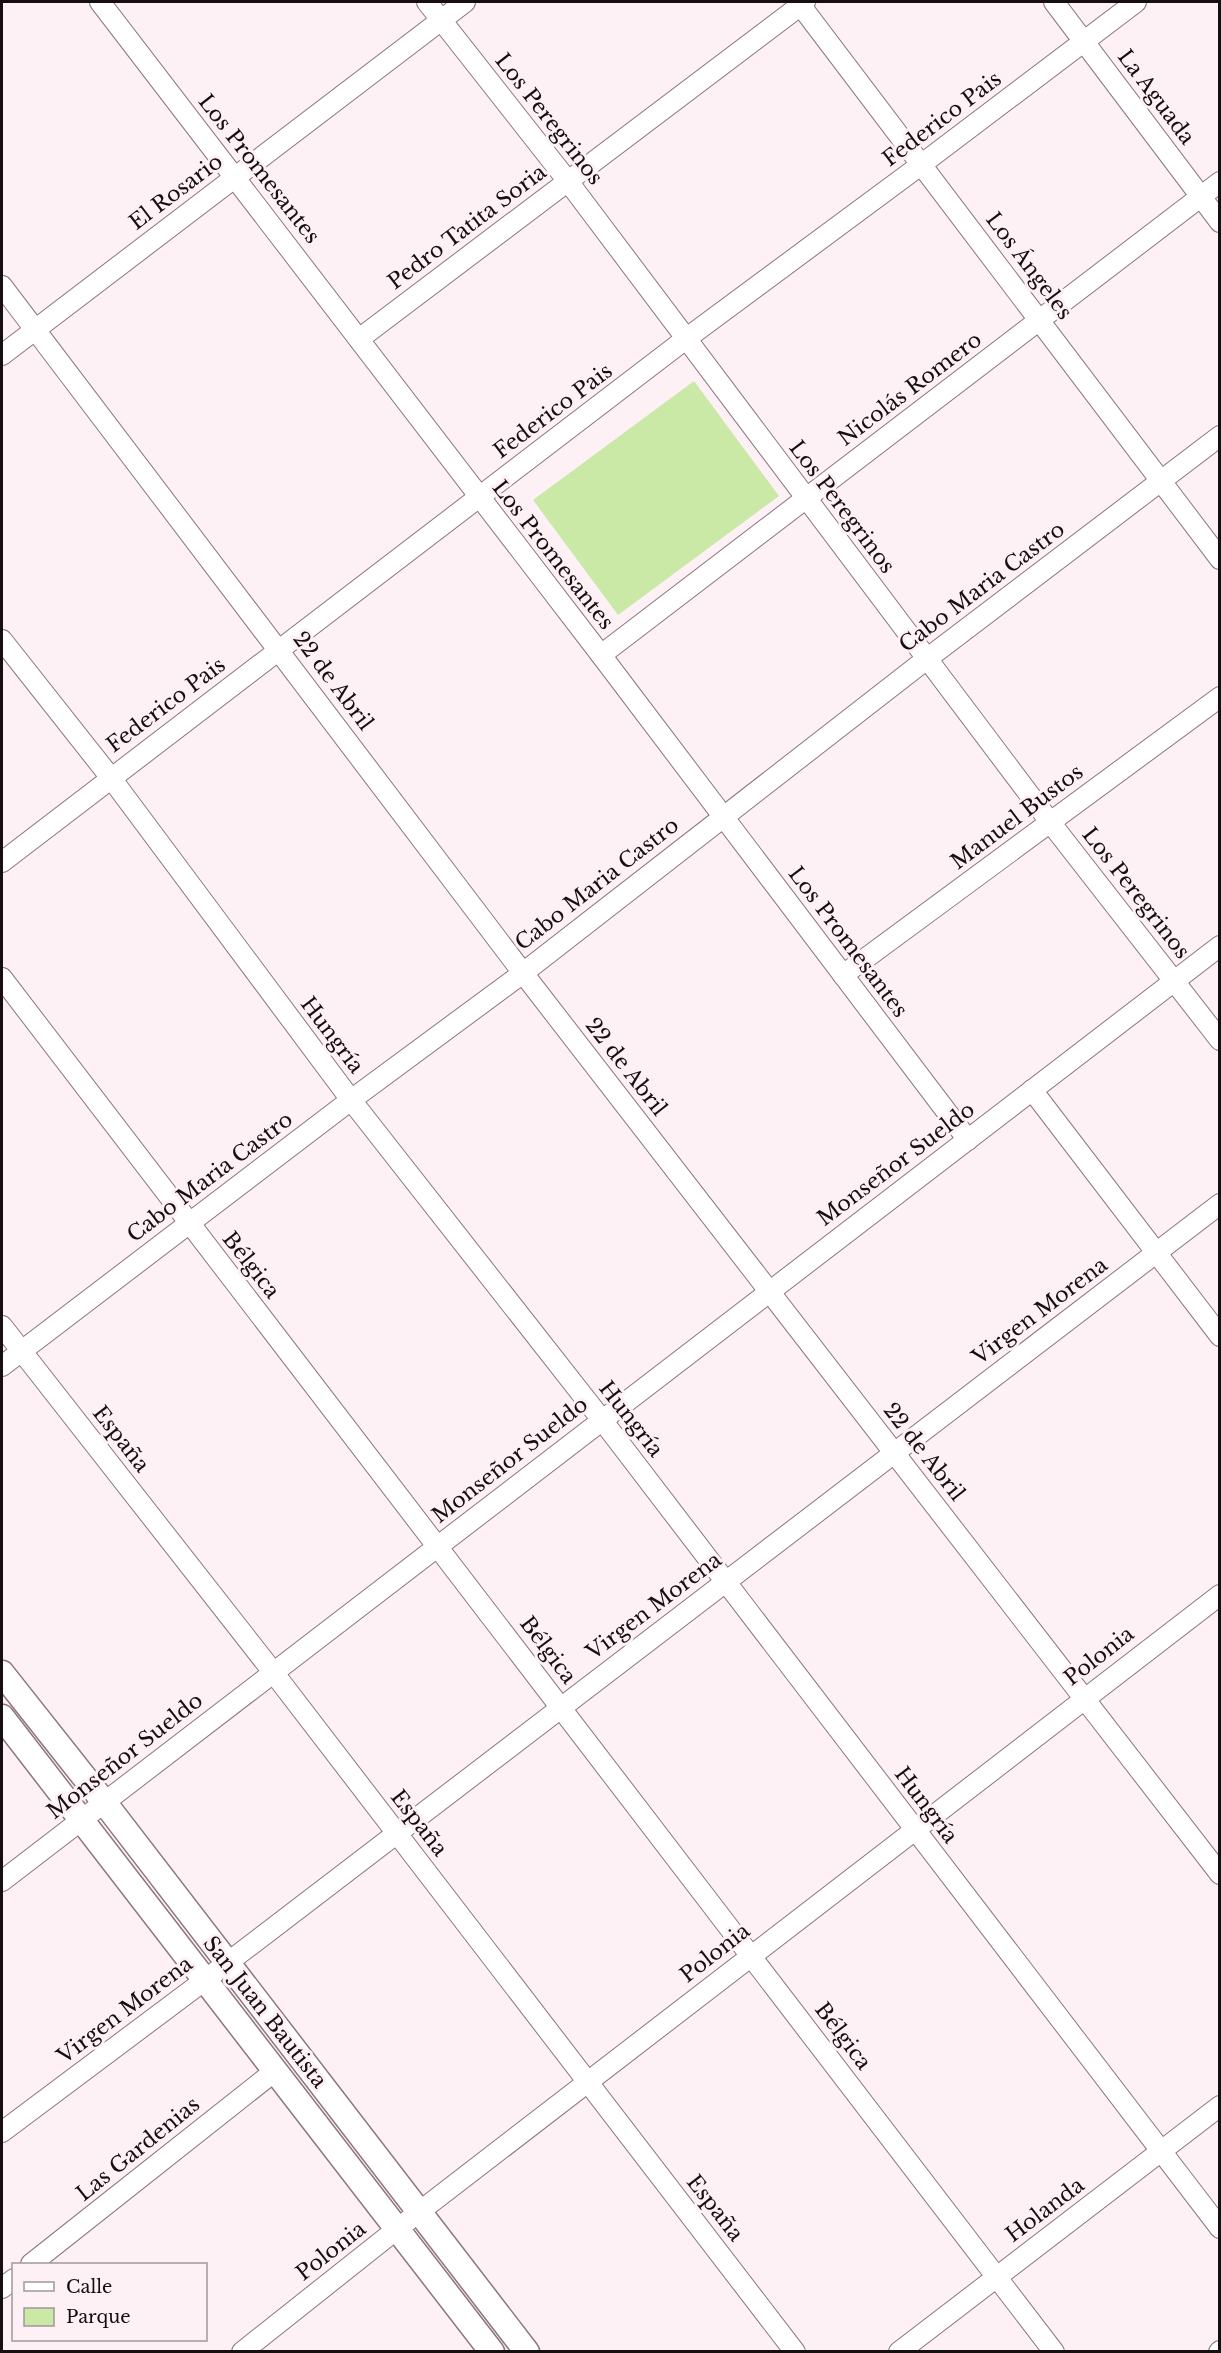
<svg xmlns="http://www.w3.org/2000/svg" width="1221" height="2353" font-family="'Libre Baskerville',serif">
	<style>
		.green { fill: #cae9a6 }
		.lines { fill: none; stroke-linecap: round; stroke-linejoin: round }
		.minor-casing { stroke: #8e7580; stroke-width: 22 }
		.tertiary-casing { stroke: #8e7580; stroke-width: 27 }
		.minor { stroke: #fff; stroke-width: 20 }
		.tertiary { stroke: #fff; stroke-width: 24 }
		.labels { text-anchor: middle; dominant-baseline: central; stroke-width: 6; stroke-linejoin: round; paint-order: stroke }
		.street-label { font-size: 21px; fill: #170e12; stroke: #fdf1f6 }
	</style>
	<rect width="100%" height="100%" fill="#fdf1f6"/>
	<path class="green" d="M694,381l85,115 -161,119 -85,-115z"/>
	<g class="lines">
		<defs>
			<g id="minor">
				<path d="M100,2l501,653 367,485"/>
				<path d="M427,2l140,178 483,642 170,218"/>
				<path d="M798,2l422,557"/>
				<path d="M1054,2l166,220"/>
				<path d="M2,286l521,687 697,901"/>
				<path d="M359,339l446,-337"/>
				<path d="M2,355l463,-353"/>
				<path d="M2,640l109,138 240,322 251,320 618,808"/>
				<path d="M601,655l619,-473"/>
				<path d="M2,862l685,-524 235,-174 214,-162"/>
				<path d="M843,975l377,-278"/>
				<path d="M2,978l1052,1374"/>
				<path d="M1032,1090l188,246"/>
				<path d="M2,1326l271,346 522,680"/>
				<path d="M2,1366l349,-266 172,-127 405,-315 292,-222"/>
				<path d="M2,1881l1218,-935"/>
				<path d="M2,2132l203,-152 1015,-776"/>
				<path d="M31,2264l244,-193"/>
				<path d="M2,2288l12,-9"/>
				<path d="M242,2352l155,-123 823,-634"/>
				<path d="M899,2352l321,-246"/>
				<path d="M1219,2352l1,-1"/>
			</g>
			<g id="tertiary">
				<path d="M2,1673l102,129 423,550"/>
				<path d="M2,1717l490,635"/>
			</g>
		</defs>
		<use href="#minor" class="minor-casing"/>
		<use href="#tertiary" class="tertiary-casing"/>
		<use href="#minor" class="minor"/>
		<use href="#tertiary" class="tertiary"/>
	</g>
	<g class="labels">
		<g class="street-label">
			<text transform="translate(1156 97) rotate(53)">La Aguada</text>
			<text transform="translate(549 119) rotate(52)">Los Peregrinos</text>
			<text transform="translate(942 119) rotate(-37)">Federico Pais</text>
			<text transform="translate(259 169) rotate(52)">Los Promesantes</text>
			<text transform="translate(176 192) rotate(-37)">El Rosario</text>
			<text transform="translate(467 227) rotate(-37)">Pedro Tatita Soria</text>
			<text transform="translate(1029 266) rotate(53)">Los Ángeles</text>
			<text transform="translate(910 389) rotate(-37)">Nicolás Romero</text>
			<text transform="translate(553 411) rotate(-37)">Federico Pais</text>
			<text transform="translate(842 507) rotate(53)">Los Peregrinos</text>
			<text transform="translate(553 555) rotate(52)">Los Promesantes</text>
			<text transform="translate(982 587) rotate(-37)">Cabo Maria Castro</text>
			<text transform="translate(333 681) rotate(53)">22 de Abril</text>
			<text transform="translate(166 705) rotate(-37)">Federico Pais</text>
			<text transform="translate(1017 817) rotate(-37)">Manuel Bustos</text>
			<text transform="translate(597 884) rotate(-38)">Cabo Maria Castro</text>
			<text transform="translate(1136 893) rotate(52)">Los Peregrinos</text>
			<text transform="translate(848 942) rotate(53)">Los Promesantes</text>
			<text transform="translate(332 1035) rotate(53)">Hungría</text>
			<text transform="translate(626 1067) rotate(52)">22 de Abril</text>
			<text transform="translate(896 1164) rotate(-37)">Monseñor Sueldo</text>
			<text transform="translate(210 1177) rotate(-37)">Cabo Maria Castro</text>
			<text transform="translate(251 1265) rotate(52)">Bélgica</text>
			<text transform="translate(1040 1311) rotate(-37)">Virgen Morena</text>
			<text transform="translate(631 1419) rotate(52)">Hungría</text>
			<text transform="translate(121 1439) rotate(52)">España</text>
			<text transform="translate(924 1452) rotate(52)">22 de Abril</text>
			<text transform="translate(510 1460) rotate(-38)">Monseñor Sueldo</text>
			<text transform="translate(654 1606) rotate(-37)">Virgen Morena</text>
			<text transform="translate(548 1650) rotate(53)">Bélgica</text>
			<text transform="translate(1099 1656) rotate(-38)">Polonia</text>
			<text transform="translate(125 1756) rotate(-38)">Monseñor Sueldo</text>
			<text transform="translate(926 1805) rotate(53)">Hungría</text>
			<text transform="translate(419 1823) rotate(52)">España</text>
			<text transform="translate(715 1953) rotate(-38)">Polonia</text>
			<text transform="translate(125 2010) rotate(-37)">Virgen Morena</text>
			<text transform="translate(265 2012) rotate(52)">San Juan Bautista</text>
			<text transform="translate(843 2036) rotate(53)">Bélgica</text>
			<text transform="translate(138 2149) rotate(-39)">Las Gardenias</text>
			<text transform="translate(715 2208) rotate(52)">España</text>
			<text transform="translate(1045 2210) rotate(-37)">Holanda</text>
			<text transform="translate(331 2251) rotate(-38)">Polonia</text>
		</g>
	</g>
	<rect width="1221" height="2353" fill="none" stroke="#170e12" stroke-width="6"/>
	<rect x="12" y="2263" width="195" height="78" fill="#fdf1f6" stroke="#a1969b" stroke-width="1.5"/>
	<rect x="24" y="2282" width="30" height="9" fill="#ffffff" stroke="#a1969b" stroke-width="1.5"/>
	<text x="66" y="2293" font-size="18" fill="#170e12">Calle</text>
	<rect x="24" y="2308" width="30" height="18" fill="#cae9a6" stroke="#a1969b" stroke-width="1.5"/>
	<text x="66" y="2323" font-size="18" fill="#170e12">Parque</text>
</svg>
